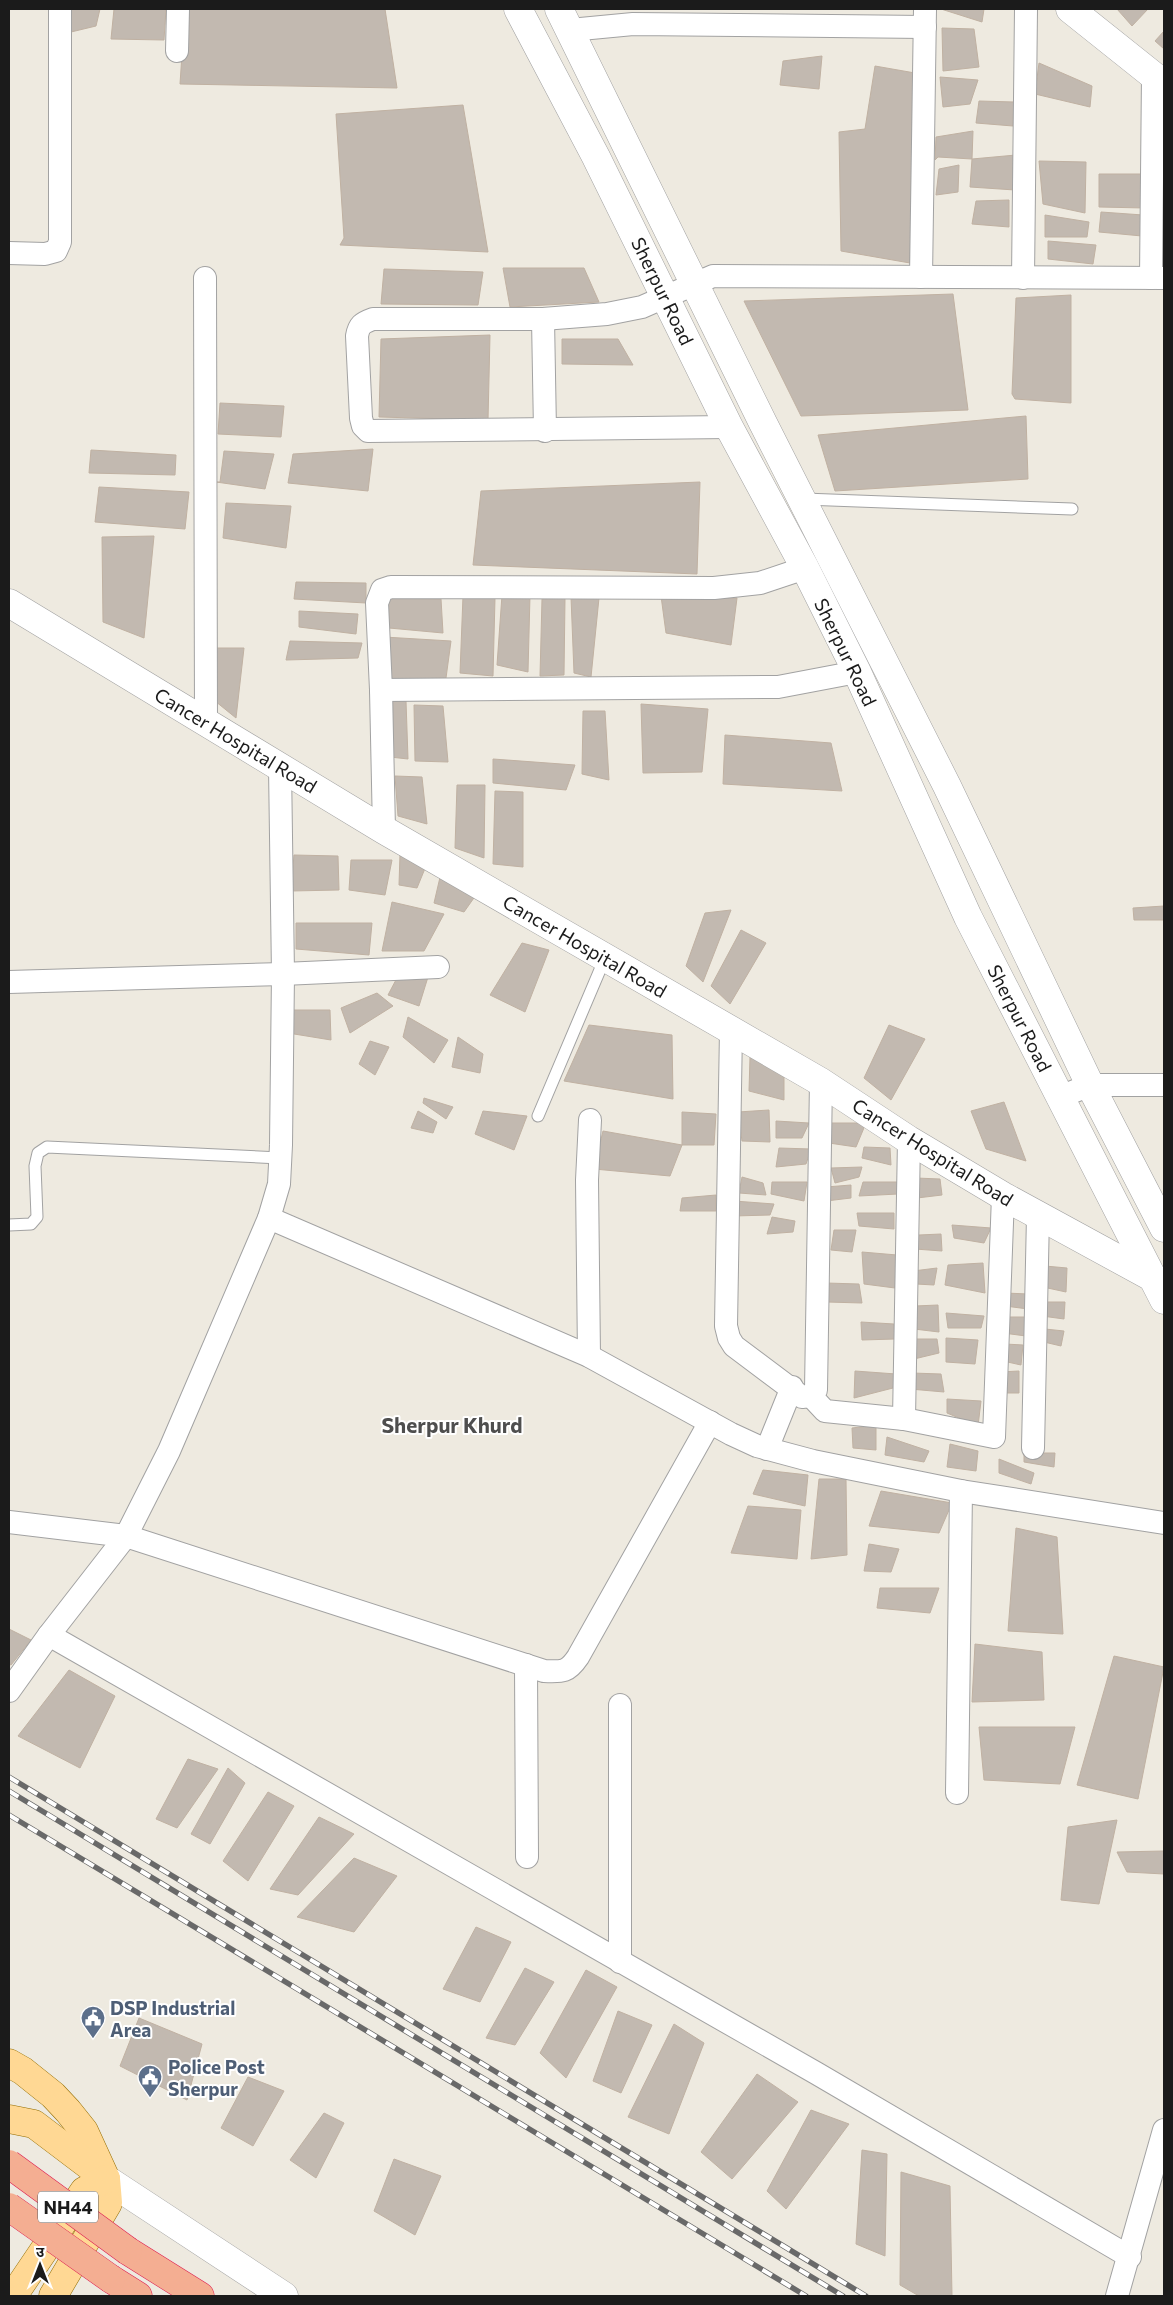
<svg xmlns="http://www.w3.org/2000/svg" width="1173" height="2305" font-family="Commissioner,'Noto Sans Devanagari',sans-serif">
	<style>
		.building { fill: #c2b9b0; stroke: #c0b1a2 }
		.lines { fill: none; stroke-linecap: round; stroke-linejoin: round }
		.service-casing { stroke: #a2a2a2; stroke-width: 13 }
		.minor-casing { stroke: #a2a2a2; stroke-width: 24 }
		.tertiary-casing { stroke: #a2a2a2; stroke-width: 29 }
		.primary-casing { stroke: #936d00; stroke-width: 29 }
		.trunk-casing { stroke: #dd1c50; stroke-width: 29 }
		.service { stroke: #fff; stroke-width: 11 }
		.minor { stroke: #fff; stroke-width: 22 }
		.tertiary { stroke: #fff; stroke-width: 28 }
		.primary { stroke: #ffd894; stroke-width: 28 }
		.trunk { stroke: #f4ae92; stroke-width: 28 }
		.rail-casing { stroke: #696969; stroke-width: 5.5 }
		.rail { stroke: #fff; stroke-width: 4; stroke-dasharray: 11; stroke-linecap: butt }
		.trunk-bridge-casing { stroke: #dd1c50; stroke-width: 29; stroke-linecap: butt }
		.trunk-bridge { stroke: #f4ae92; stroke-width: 28 }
		.labels { text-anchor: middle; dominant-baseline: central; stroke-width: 4; stroke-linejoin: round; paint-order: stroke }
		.shield { fill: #fff; stroke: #5f5f5f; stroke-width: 1 }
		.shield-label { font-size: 18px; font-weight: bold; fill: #1b1b1b }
		.street-label { font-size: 19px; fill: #1b1b1b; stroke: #fff }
		.service-label { font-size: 19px; font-weight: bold; fill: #4e5e75; stroke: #fff; text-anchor: start }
		.quarter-label { font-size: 21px; font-weight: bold; fill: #4e4e4e; stroke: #fff }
	</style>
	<rect width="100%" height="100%" fill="#eeeae0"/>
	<g class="building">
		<path d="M71,9h29l-4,17 -25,6z"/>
		<path d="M114,9h52l-2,31 -53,-1z"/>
		<path d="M185,9h200l12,79 -217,-4z"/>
		<path d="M941,9h43l-2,13z"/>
		<path d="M1117,9h31l-16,17z"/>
		<path d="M942,28l32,1 5,38 -36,4z"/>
		<path d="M1164,31v18l-9,-8z"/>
		<path d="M822,56l-3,33 -39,-4 3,-24z"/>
		<path d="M1039,63l53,23 -2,21 -55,-13z"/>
		<path d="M875,66l40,7 -5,190 -69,-12 -2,-119 26,-3z"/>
		<path d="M940,77l38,3 -8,24 -27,3z"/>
		<path d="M979,101l35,1 -1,24 -37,-3z"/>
		<path d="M463,105l25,147 -148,-7 4,-7 -8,-124z"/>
		<path d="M973,131l-1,28 -34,-2 -3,3 1,-23z"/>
		<path d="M1016,155l-1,35 -45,-3 2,-28z"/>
		<path d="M1039,161l47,1 -1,51 -42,-9z"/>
		<path d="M959,165l-1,27 -22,3 3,-26z"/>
		<path d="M1099,174h46v34l-46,-1z"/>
		<path d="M1009,200v27l-37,-3 4,-23z"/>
		<path d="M1101,212l42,3 -1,21 -43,-4z"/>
		<path d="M1045,215l44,7 -2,15h-42z"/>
		<path d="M1048,241l48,4 -3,19 -45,-5z"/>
		<path d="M503,268h81l15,34 -89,5z"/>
		<path d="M384,269l99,3 -5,33 -97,-1z"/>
		<path d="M953,294l15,116 -167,6 -57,-115z"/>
		<path d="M1071,295v108l-56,-4 -3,-5 4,-96z"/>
		<path d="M490,335l-2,85 -109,-3 2,-78z"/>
		<path d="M562,339h56l15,26 -71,-1z"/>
		<path d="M220,403l64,3 -3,31 -63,-3z"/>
		<path d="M1026,416l2,63 -193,12 -17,-56z"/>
		<path d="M373,449l-5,42 -80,-8 5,-29z"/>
		<path d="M91,450l85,5 -1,20 -86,-2z"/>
		<path d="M224,451l50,3 -9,35 -49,-7h4z"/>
		<path d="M700,482l-3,92 -224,-9 8,-74z"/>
		<path d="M99,487l90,5 -4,37 -90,-7z"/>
		<path d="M226,503l65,3 -5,42 -63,-10z"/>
		<path d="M154,536l-10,102 -41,-16 -1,-85z"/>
		<path d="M296,582l70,1v20l-72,-4z"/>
		<path d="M502,595h28l-2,77 -31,-7z"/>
		<path d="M463,596l32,2 -2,78 -33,-3z"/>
		<path d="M661,596l76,2 -6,47 -65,-12z"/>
		<path d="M571,597l28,1 -8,79 -17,-4z"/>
		<path d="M387,598l54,1 2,34 -54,-5z"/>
		<path d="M565,598l-1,77 -24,1 2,-77z"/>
		<path d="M299,611l59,3 -2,20 -57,-7z"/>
		<path d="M384,637l67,4 -5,37 -59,2z"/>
		<path d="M290,641l72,2 -4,15 -72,2z"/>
		<path d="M213,648h31l-8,70 -21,-17z"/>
		<path d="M390,701h16l2,58 -18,-2z"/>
		<path d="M641,704l67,5 -6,63 -59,1z"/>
		<path d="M414,705l29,1 5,56 -33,-1z"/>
		<path d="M583,711h22l4,69 -27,-6z"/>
		<path d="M725,735l106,8 11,48 -119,-7z"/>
		<path d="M493,759l82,6 -9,25 -73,-7z"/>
		<path d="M395,776l27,1 5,47 -29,-8z"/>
		<path d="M457,785h28l-1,73 -29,-10z"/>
		<path d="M495,791l28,1v75l-30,-3z"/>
		<path d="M400,854l26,12 -9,22 -18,-3z"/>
		<path d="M294,855l44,1 1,34 -48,1z"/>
		<path d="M351,860h41l-7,35 -36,-5z"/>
		<path d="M441,873l35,22 -12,17 -30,-9z"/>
		<path d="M392,902l52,12 -20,37h-42z"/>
		<path d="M1164,906v14h-30l-1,-12z"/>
		<path d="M731,910l-28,72 -17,-16 19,-53z"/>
		<path d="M296,923h76l-3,32 -73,-6z"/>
		<path d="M741,930l25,13 -36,61 -19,-18z"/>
		<path d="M522,943l27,7 -24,62 -35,-17z"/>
		<path d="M398,976l30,1 -9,29 -31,-11z"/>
		<path d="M377,993l16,13 -43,27 -9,-25z"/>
		<path d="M292,1010h38l1,30 -43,-7z"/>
		<path d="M408,1017l40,23 -14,23 -31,-26z"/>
		<path d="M589,1025l83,10 1,64 -109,-18z"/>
		<path d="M889,1025l36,14 -34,61 -27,-22z"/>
		<path d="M458,1037l25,17 -3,19 -28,-6z"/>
		<path d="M370,1041l19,6 -14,28 -16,-11z"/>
		<path d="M750,1057l34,16v27l-35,-9z"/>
		<path d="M424,1098l29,9 -7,12 -23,-16z"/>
		<path d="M1004,1102l22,59 -40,-12 -15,-38z"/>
		<path d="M769,1110l1,32 -28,-1 -4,-29z"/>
		<path d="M418,1111l19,11 -4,11 -22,-5z"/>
		<path d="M483,1111l44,5 -13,34 -39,-16z"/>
		<path d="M682,1112l34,2 -2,31h-32z"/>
		<path d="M776,1121l33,2 -7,15h-26z"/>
		<path d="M829,1123h37l-10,24 -27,-4z"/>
		<path d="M603,1131l79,14 -12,31 -76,-7z"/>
		<path d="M864,1147l26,1 1,17 -29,-7z"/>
		<path d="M779,1148l32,1 -5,15 -30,3z"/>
		<path d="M862,1167l-3,10 -24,6 -4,-15z"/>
		<path d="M742,1177l21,6 3,12 -27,-2z"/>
		<path d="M916,1178l24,1 2,16 -25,3z"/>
		<path d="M772,1182h35l-3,19 -33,-7z"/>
		<path d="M863,1182h35v12l-39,2z"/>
		<path d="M851,1185v13l-25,3v-14z"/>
		<path d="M716,1195v16h-36l2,-13z"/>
		<path d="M734,1201l40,3 -4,11 -36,1z"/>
		<path d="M857,1213h37v16l-35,-3z"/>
		<path d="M772,1217l23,4 -2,11 -26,2z"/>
		<path d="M952,1225l39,3 -7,15 -30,-5z"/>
		<path d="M834,1230h22l-4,22 -21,-2z"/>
		<path d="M941,1234l1,17 -27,-2 4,-14z"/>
		<path d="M862,1252l35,3 -2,33 -31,-4z"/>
		<path d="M983,1263l2,30 -40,-8 3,-20z"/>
		<path d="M1045,1266l22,2 -1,24 -23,-5z"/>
		<path d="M937,1268l-3,17 -18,-1 -3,-13z"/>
		<path d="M826,1283l33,1 3,19 -35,-1z"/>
		<path d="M1005,1293l23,1v15l-23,-3z"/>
		<path d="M1042,1302h23l-1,17 -22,-3z"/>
		<path d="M938,1305l1,27 -25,-3 1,-23z"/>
		<path d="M946,1313l38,3 -3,12h-33z"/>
		<path d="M1007,1317h19v19l-23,-3z"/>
		<path d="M861,1322l33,2 1,15 -33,1z"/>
		<path d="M1045,1329l19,2 -3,15 -17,-4z"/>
		<path d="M946,1338l32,2 -3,24 -29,-2z"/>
		<path d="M910,1339h27l2,14 -25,6z"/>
		<path d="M1005,1344l18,1 -2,20 -18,-4z"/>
		<path d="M855,1371l41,3 -3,14 -39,10z"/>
		<path d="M1019,1371v22h-19l-1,-21z"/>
		<path d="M912,1373l29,1 3,18 -34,-3z"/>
		<path d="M947,1399l34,2 -3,25 -31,-13z"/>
		<path d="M876,1425v25l-23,-2 -1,-20z"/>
		<path d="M887,1437l42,14 -5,11 -39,-7z"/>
		<path d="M950,1444l28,7 -2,20 -29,-4z"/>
		<path d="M1024,1453h31l-1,14 -30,-5z"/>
		<path d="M999,1459l35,14 -3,11 -32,-11z"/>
		<path d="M763,1470l45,5 -3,31 -52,-12z"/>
		<path d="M819,1479h27l1,76 -36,4z"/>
		<path d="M881,1491l71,12 -13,30 -70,-7z"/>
		<path d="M748,1506l53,4 -4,49 -66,-6z"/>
		<path d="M1016,1528l41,9 6,97 -55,-3z"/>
		<path d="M869,1544l30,5 -8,23 -27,-1z"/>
		<path d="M880,1588h59l-9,25 -53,-5z"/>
		<path d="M9,1629l22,11 -20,25 -2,-1z"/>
		<path d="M975,1644l67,8 2,48 -72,2z"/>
		<path d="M1114,1656l50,11 -26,132 -61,-14z"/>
		<path d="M69,1670l46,26 -35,72 -62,-32z"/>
		<path d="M979,1727h96l-15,57 -76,-4z"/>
		<path d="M188,1759l30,10 -41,59 -21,-9z"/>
		<path d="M228,1768l17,15 -35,61 -19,-10z"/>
		<path d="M268,1792l26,14 -46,75 -25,-20z"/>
		<path d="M319,1817l35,17 -56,61 -28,-6z"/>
		<path d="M1117,1820l-18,84 -38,-4 7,-73z"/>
		<path d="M1164,1851v23l-37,-2 -10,-20z"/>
		<path d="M354,1858l43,18 -43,56 -57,-15z"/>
		<path d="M476,1927l35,15 -31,60 -37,-13z"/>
		<path d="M525,1968l29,14 -39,63 -29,-7z"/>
		<path d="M586,1970l31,17 -51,91 -26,-25z"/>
		<path d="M618,2011l34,14 -31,68 -28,-12z"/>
		<path d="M139,2018l63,26 -15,56 -67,-34z"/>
		<path d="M674,2024l30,19 -35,91 -41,-17z"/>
		<path d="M757,2074l41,28 -66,77 -31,-27z"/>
		<path d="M248,2077l36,14 -31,55 -32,-18z"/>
		<path d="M811,2110l38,14 -63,85 -19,-18z"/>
		<path d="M324,2113l20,10 -28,55 -26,-18z"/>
		<path d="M862,2150l25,4 -2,102 -29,-12z"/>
		<path d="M394,2159l47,17 -26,59 -41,-24z"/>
		<path d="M901,2172l49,14 2,110h-33l-19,-11z"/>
	</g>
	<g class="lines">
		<defs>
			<g id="service">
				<path d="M804,499l268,10"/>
				<path d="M538,1116l67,-158"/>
				<path d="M9,1225l22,-1 6,-7 -2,-51 3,-13 9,-6 233,11"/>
			</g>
			<g id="minor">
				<path d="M570,30l63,-6 292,3"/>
				<path d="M177,51l1,-42"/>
				<path d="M9,253l36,1 11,-3 4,-9v-233"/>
				<path d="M921,277l4,-268"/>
				<path d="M205,278l1,444"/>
				<path d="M1023,278l3,-269"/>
				<path d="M1151,278l2,-203"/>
				<path d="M543,319l2,112"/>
				<path d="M729,427l-361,4 -5,-5 -2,-8 -4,-82c2,-11 5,-13 16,-17h170l64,-5 35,-7 71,-31 451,2"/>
				<path d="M805,568l-45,15 -46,5 -323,-1 -9,3 -5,13 4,87 397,-3 79,-15"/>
				<path d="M381,690l3,140"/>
				<path d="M280,767l3,207 -2,171 -2,39 -10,34 320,138 142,78 26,12 56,15 148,30 203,32"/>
				<path d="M9,982l274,-8 155,-7"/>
				<path d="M731,1030l-5,296 3,12 5,8 68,51 9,-1 5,-6 5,-308"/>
				<path d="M1060,1097l30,-12h74"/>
				<path d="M269,1218l-100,233 -43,85 418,135c19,1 24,1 34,-14l132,-235"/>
				<path d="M589,1356l-2,-176 3,-60"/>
				<path d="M811,1396l14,15 79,8 90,18 9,-241"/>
				<path d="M904,1419l5,-279"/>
				<path d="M1033,1448l5,-232"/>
				<path d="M767,1449l25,-62"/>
				<path d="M9,1522l117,14"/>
				<path d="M49,1635l767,438 314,184"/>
				<path d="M526,1665l1,192"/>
				<path d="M9,1691l40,-56 77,-99"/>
				<path d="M620,1705v257"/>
				<path d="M957,1793l4,-302"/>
				<path d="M1117,2296l47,-166"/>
			</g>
			<g id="tertiary">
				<path d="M518,9l78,148 133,270 76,141 52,104 111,245 196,383"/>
				<path d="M559,9l204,414 184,363 143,299 74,143"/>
				<path d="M1070,9l94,75"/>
				<path d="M9,603l375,227 437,252 88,58 94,56 154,84"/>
				<path d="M106,2179l178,117"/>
			</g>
			<g id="primary">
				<path d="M9,2063l14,8 30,24 15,16 16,20 22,48 2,24 -55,93"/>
				<path d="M9,2119l25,5 70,53"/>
				<path d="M13,2296l71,-105 22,-12"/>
			</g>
			<g id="trunk">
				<path d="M128,2251l72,45"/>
				<path d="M111,2279l27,17"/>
			</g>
		</defs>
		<use href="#service" class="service-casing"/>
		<use href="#minor" class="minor-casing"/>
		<use href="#tertiary" class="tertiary-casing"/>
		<use href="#primary" class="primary-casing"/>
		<use href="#trunk" class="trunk-casing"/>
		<use href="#service" class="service"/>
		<use href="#minor" class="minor"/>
		<use href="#tertiary" class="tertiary"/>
		<use href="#primary" class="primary"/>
		<use href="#trunk" class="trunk"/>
		<defs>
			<g id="rail">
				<path d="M9,1777l857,519"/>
				<path d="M9,1791l834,505"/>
				<path d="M9,1815l797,481"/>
			</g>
		</defs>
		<use href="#rail" class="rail-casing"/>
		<use href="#rail" class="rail"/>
		<defs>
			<g id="trunk-bridge">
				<path d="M9,2164l119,87"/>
				<path d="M9,2207l102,72"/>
			</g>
		</defs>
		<use href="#trunk-bridge" class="trunk-bridge-casing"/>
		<use href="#trunk-bridge" class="trunk-bridge"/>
	</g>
	<defs>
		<symbol id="civic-pin" viewBox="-11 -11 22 30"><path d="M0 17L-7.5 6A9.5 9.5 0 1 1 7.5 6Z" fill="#5c6f8a" stroke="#fff"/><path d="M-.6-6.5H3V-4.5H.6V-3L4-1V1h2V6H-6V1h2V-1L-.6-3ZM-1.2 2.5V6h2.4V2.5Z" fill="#fff"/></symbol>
	</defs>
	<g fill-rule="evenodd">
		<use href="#civic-pin" x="79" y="2004" width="28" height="38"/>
		<use href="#civic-pin" x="136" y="2063" width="28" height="38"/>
	</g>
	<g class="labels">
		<rect class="shield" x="38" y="2191.5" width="60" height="31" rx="4"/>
		<g class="shield-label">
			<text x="68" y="2207">NH44</text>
		</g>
		<g class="street-label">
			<text transform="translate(663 291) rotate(64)">Sherpur Road</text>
			<text transform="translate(846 652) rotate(64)">Sherpur Road</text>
			<text transform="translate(236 740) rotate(31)">Cancer Hospital Road</text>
			<text transform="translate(585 946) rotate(30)">Cancer Hospital Road</text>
			<text transform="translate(1020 1018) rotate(63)">Sherpur Road</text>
			<text transform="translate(933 1152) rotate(32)">Cancer Hospital Road</text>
		</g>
		<g class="service-label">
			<text x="110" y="2007">DSP Industrial<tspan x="110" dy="22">Area</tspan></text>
			<text x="168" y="2066">Police Post<tspan x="168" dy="22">Sherpur</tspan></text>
		</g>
		<g class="quarter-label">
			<text x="452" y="1424">Sherpur Khurd</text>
		</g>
	</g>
	<rect width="1173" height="2305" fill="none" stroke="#1b1b1b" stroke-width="20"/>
	<g transform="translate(40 2265)" stroke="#ffffff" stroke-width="4" paint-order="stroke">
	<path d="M0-4L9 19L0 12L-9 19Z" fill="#1b1b1b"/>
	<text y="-8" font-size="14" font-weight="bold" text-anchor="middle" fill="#1b1b1b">उ</text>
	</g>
</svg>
